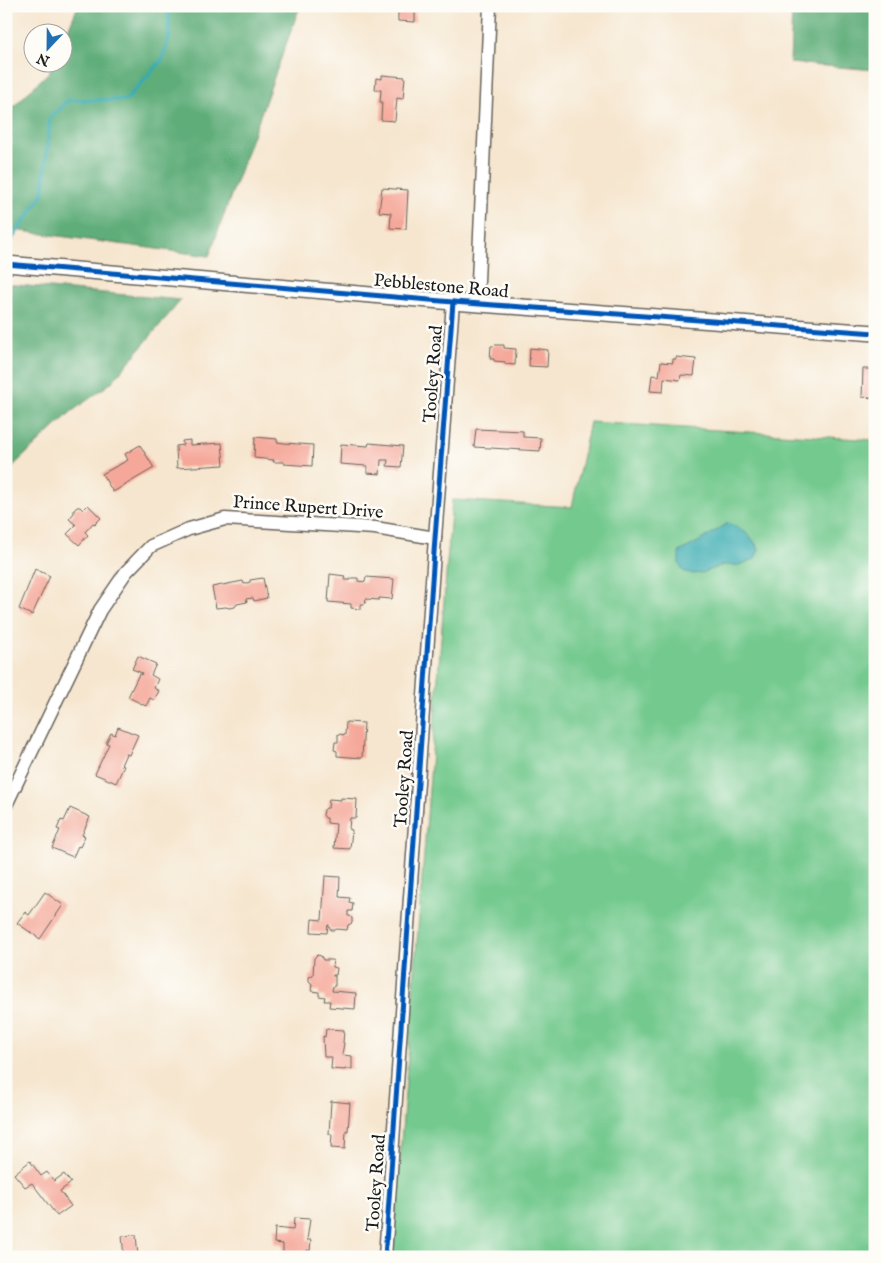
<svg xmlns="http://www.w3.org/2000/svg" width="881" height="1263" font-family="'IM FELL English',serif">
	<style>
		.green { fill: #73c98e; stroke: #487255 }
		.forest { fill: #5ead79; stroke: #3d644a }
		.water { fill: #39abb1; stroke: #2a6466 }
		.lines { fill: none; stroke-linecap: round; stroke-linejoin: round }
		.stream { stroke: #39abb1; stroke-width: 4 }
		.building { fill: #f5a89a }
		.minor-casing { stroke: #68635b; stroke-width: 15 }
		.tertiary-casing { stroke: #68635b; stroke-width: 18 }
		.minor { stroke: #fff; stroke-width: 12 }
		.tertiary { stroke: #fff; stroke-width: 15 }
		.cycleway-casing { stroke: #fdfcf7; stroke-width: 8 }
		.cycleway { stroke: #0057b8; stroke-width: 5 }
		.labels { text-anchor: middle; dominant-baseline: central; stroke-width: 5; stroke-linejoin: round; paint-order: stroke }
		.street-label { font-size: 18px; fill: #1c1c1c; stroke: #fdfcf7 }
	</style>
	<rect width="100%" height="100%" fill="#fdfcf7"/>
	<filter id="ink" filterUnits="userSpaceOnUse"><feTurbulence type="fractalNoise" baseFrequency=".02" numOctaves="2"/><feDisplacementMap in="SourceGraphic" scale="10" xChannelSelector="R" yChannelSelector="G"/><feConvolveMatrix kernelMatrix="1 2 1 2 8 2 1 2 1" color-interpolation-filters="sRGB"/></filter>
	<filter id="wash" filterUnits="userSpaceOnUse"><feTurbulence type="fractalNoise" baseFrequency=".0096" numOctaves="4" result="noise"/><feDisplacementMap in="SourceGraphic" scale="20" xChannelSelector="R" yChannelSelector="G"/><feGaussianBlur stdDeviation="1.12" result="paint"/><feColorMatrix in="noise" values="0 0 0 0 0 0 0 0 0 0 0 0 0 0 0 0 0 1.4 0 .05"/><feComposite in="paint" operator="in"/></filter>
	<g filter="url(#wash)">
		<rect width="100%" height="100%" fill="#f6e6cf"/>
		<path class="green" d="M590,422l285,18v817h-483l60,-757 120,7z"/>
		<g class="forest">
			<path d="M78,6h222l-91,250 -203,-27v-115l44,-43 3,-8 9,-1 1,-20z"/>
			<path d="M792,6h83v64l-85,-7z"/>
			<path d="M6,284l175,16 -70,83 -40,29 -57,53 -8,14z"/>
		</g>
		<path class="water" d="M728,523c15,6 23,12 31,26l-4,10 -16,6h-16l-21,8 -9,1 -10,-3 -4,-8v-11l21,-11z"/>
		<g class="lines">
			<path class="stream" d="M8,244l35,-50 7,-76 18,-18h58l36,-40 7,-22v-32"/>
		</g>
		<g id="blocks">
			<g class="building">
				<path d="M398,6l17,1v15l-17,-1z"/>
				<path d="M382,75l23,2 -2,22 -6,-1 -2,23 -14,-1 1,-18h-2l1,-12h-6l1,-12 6,1z"/>
				<path d="M382,188l26,2 -2,39 -16,-1 1,-15 -12,-1z"/>
				<path d="M495,345h9v3l12,1 -1,16 -10,-1v-2l-11,-1v-2h-4l1,-13h3z"/>
				<path d="M530,348l18,2 -1,17 -18,-1z"/>
				<path d="M676,357l20,2 -2,17 -13,-1 -1,5 -16,-2 -1,14 -13,-1 2,-16 7,1 2,-14 12,1v-4h3z"/>
				<path d="M863,369h12v29l-13,-1z"/>
				<path d="M476,429l47,2v6l18,1 -1,13 -66,-4z"/>
				<path d="M255,437l22,2v3l7,1 29,2 -1,21 -28,-2v-2h-11l1,-2 -20,-2z"/>
				<path d="M190,440v5l32,-2 2,22 -47,3 -1,-22 7,-1 -1,-4z"/>
				<path d="M369,443l34,3 -2,21 -14,-1 1,-6h-7l-1,14 -13,-1v-7l-27,-2 1,-20 27,2z"/>
				<path d="M140,445l14,23 -41,24 -11,-18 26,-14 -3,-6z"/>
				<path d="M88,505l13,13 -6,6 -2,-1 -8,9 3,3 -9,10 -12,-11 9,-9 -7,-6 5,-6v-3l3,-3h3l3,3z"/>
				<path d="M35,569l15,7 -18,39 -13,-6z"/>
				<path d="M330,574l15,2 -1,4h7v-2h7v3l7,1 1,-5 28,2 -2,20 -13,-1v2l-13,-1 -1,5h-4v5l-10,-1v-4l-23,-2z"/>
				<path d="M263,578l4,20 -13,3 -1,-3 -7,1 1,3 -10,2 -2,3 -6,1 -3,-1 -10,1 -4,-21 31,-6 1,3 6,-2v-2z"/>
				<path d="M138,656l18,8 -5,11 7,4 -4,9 5,3 -5,9 -4,-2 -4,8 -18,-9 11,-23 2,1 1,-2 -10,-4z"/>
				<path d="M346,722l18,1 -2,35 -25,-2v-5l-3,-1 1,-8h3v-8l7,1z"/>
				<path d="M118,727l20,8 -9,20 -3,-1 -5,11 3,1 -8,17 -21,-9 14,-30 -3,-1 5,-10 4,2z"/>
				<path d="M341,798l16,1 -1,19h-6l-1,11 3,1 -2,19 -16,-1 2,-24 -9,-1v-5h-2l-2,-3 1,-5 2,-2h2l1,-9 12,1z"/>
				<path d="M70,808l20,9 -8,18 3,1 -5,11 -2,-1 -5,11 -21,-9 8,-18 -3,-1 4,-9 3,1z"/>
				<path d="M325,876l15,1 -1,20 11,1 -1,4 4,1 -1,8h-4v5h2l2,2v5l-4,2 -1,5 -10,-1 -2,1h-4l-2,-3v-2h-1l-1,8 -16,-1 1,-13 10,1z"/>
				<path d="M45,892l18,13 -23,34 -23,-16 8,-11 4,3z"/>
				<path d="M317,955l4,1 2,4h10l-1,7 5,1 -1,7h-3v1h2v10h-2l-1,5 24,2 -1,16 -26,-2 1,-6h-6l1,-4 -6,-1v-4l-8,-1 1,-7 -3,-3v-4l4,-2 1,-17z"/>
				<path d="M326,1029l18,1 -1,13h1l-2,12 10,1v13h-7v1l-14,-1 1,-12h-8l-1,-21 2,1z"/>
				<path d="M331,1101l19,2 -2,28 -2,-1 -1,19 -14,-1 1,-14h-3z"/>
				<path d="M30,1161l11,15 6,-4 7,9 10,-7 7,9 -11,8 11,15 -14,10 -25,-33 -7,4 -11,-13z"/>
				<path d="M294,1218l16,1 -3,21h4l-1,11 -3,-1 -1,7h-23v-13l-9,-1 1,-15 18,2z"/>
				<path d="M136,1235l2,21 -14,1 -2,-21z"/>
			</g>
		</g>
	</g>
	<g filter="url(#ink)">
		<use href="#blocks" fill-opacity="0" stroke="#68635b" stroke-width="1"/>
		<g class="lines">
			<defs>
				<g id="minor">
					<path d="M477,304l13,-298"/>
					<path d="M6,805l94,-195 26,-38 25,-26 38,-17 36,-10 150,9 60,10"/>
					<path d="M385,1257l50,-719 18,-236"/>
				</g>
				<path id="tertiary" d="M6,264l447,38 422,31"/>
			</defs>
			<use href="#minor" class="minor-casing"/>
			<use href="#tertiary" class="tertiary-casing"/>
			<use href="#minor" class="minor"/>
			<use href="#tertiary" class="tertiary"/>
			<defs>
				<g id="cycleway">
					<path d="M6,264l447,38 422,31"/>
					<path d="M385,1257l50,-719 18,-236"/>
				</g>
			</defs>
			<use href="#cycleway" class="cycleway-casing"/>
			<use href="#cycleway" class="cycleway"/>
		</g>
	</g>
	<g class="labels">
		<g class="street-label">
			<text transform="translate(441 287) rotate(5)">Pebblestone Road</text>
			<text transform="translate(434 374) rotate(-86)">Tooley Road</text>
			<text transform="translate(308 508) rotate(4)">Prince Rupert Drive</text>
			<text transform="translate(405 779) rotate(-86)">Tooley Road</text>
			<text transform="translate(377 1183) rotate(-86)">Tooley Road</text>
		</g>
	</g>
	<rect width="881" height="1263" fill="none" stroke="#fdfcf7" stroke-width="25"/>
	<g transform="translate(48 48) rotate(202)"><circle r="24" fill="#fdfcf7" stroke="#a3a29f"/>
	<path d="M0-4L9 19L0 12L-9 19Z" fill="#1f6fb2"/>
	<text y="-8" font-size="14" font-weight="bold" text-anchor="middle" fill="#1c1c1c">N</text>
	</g>
</svg>
